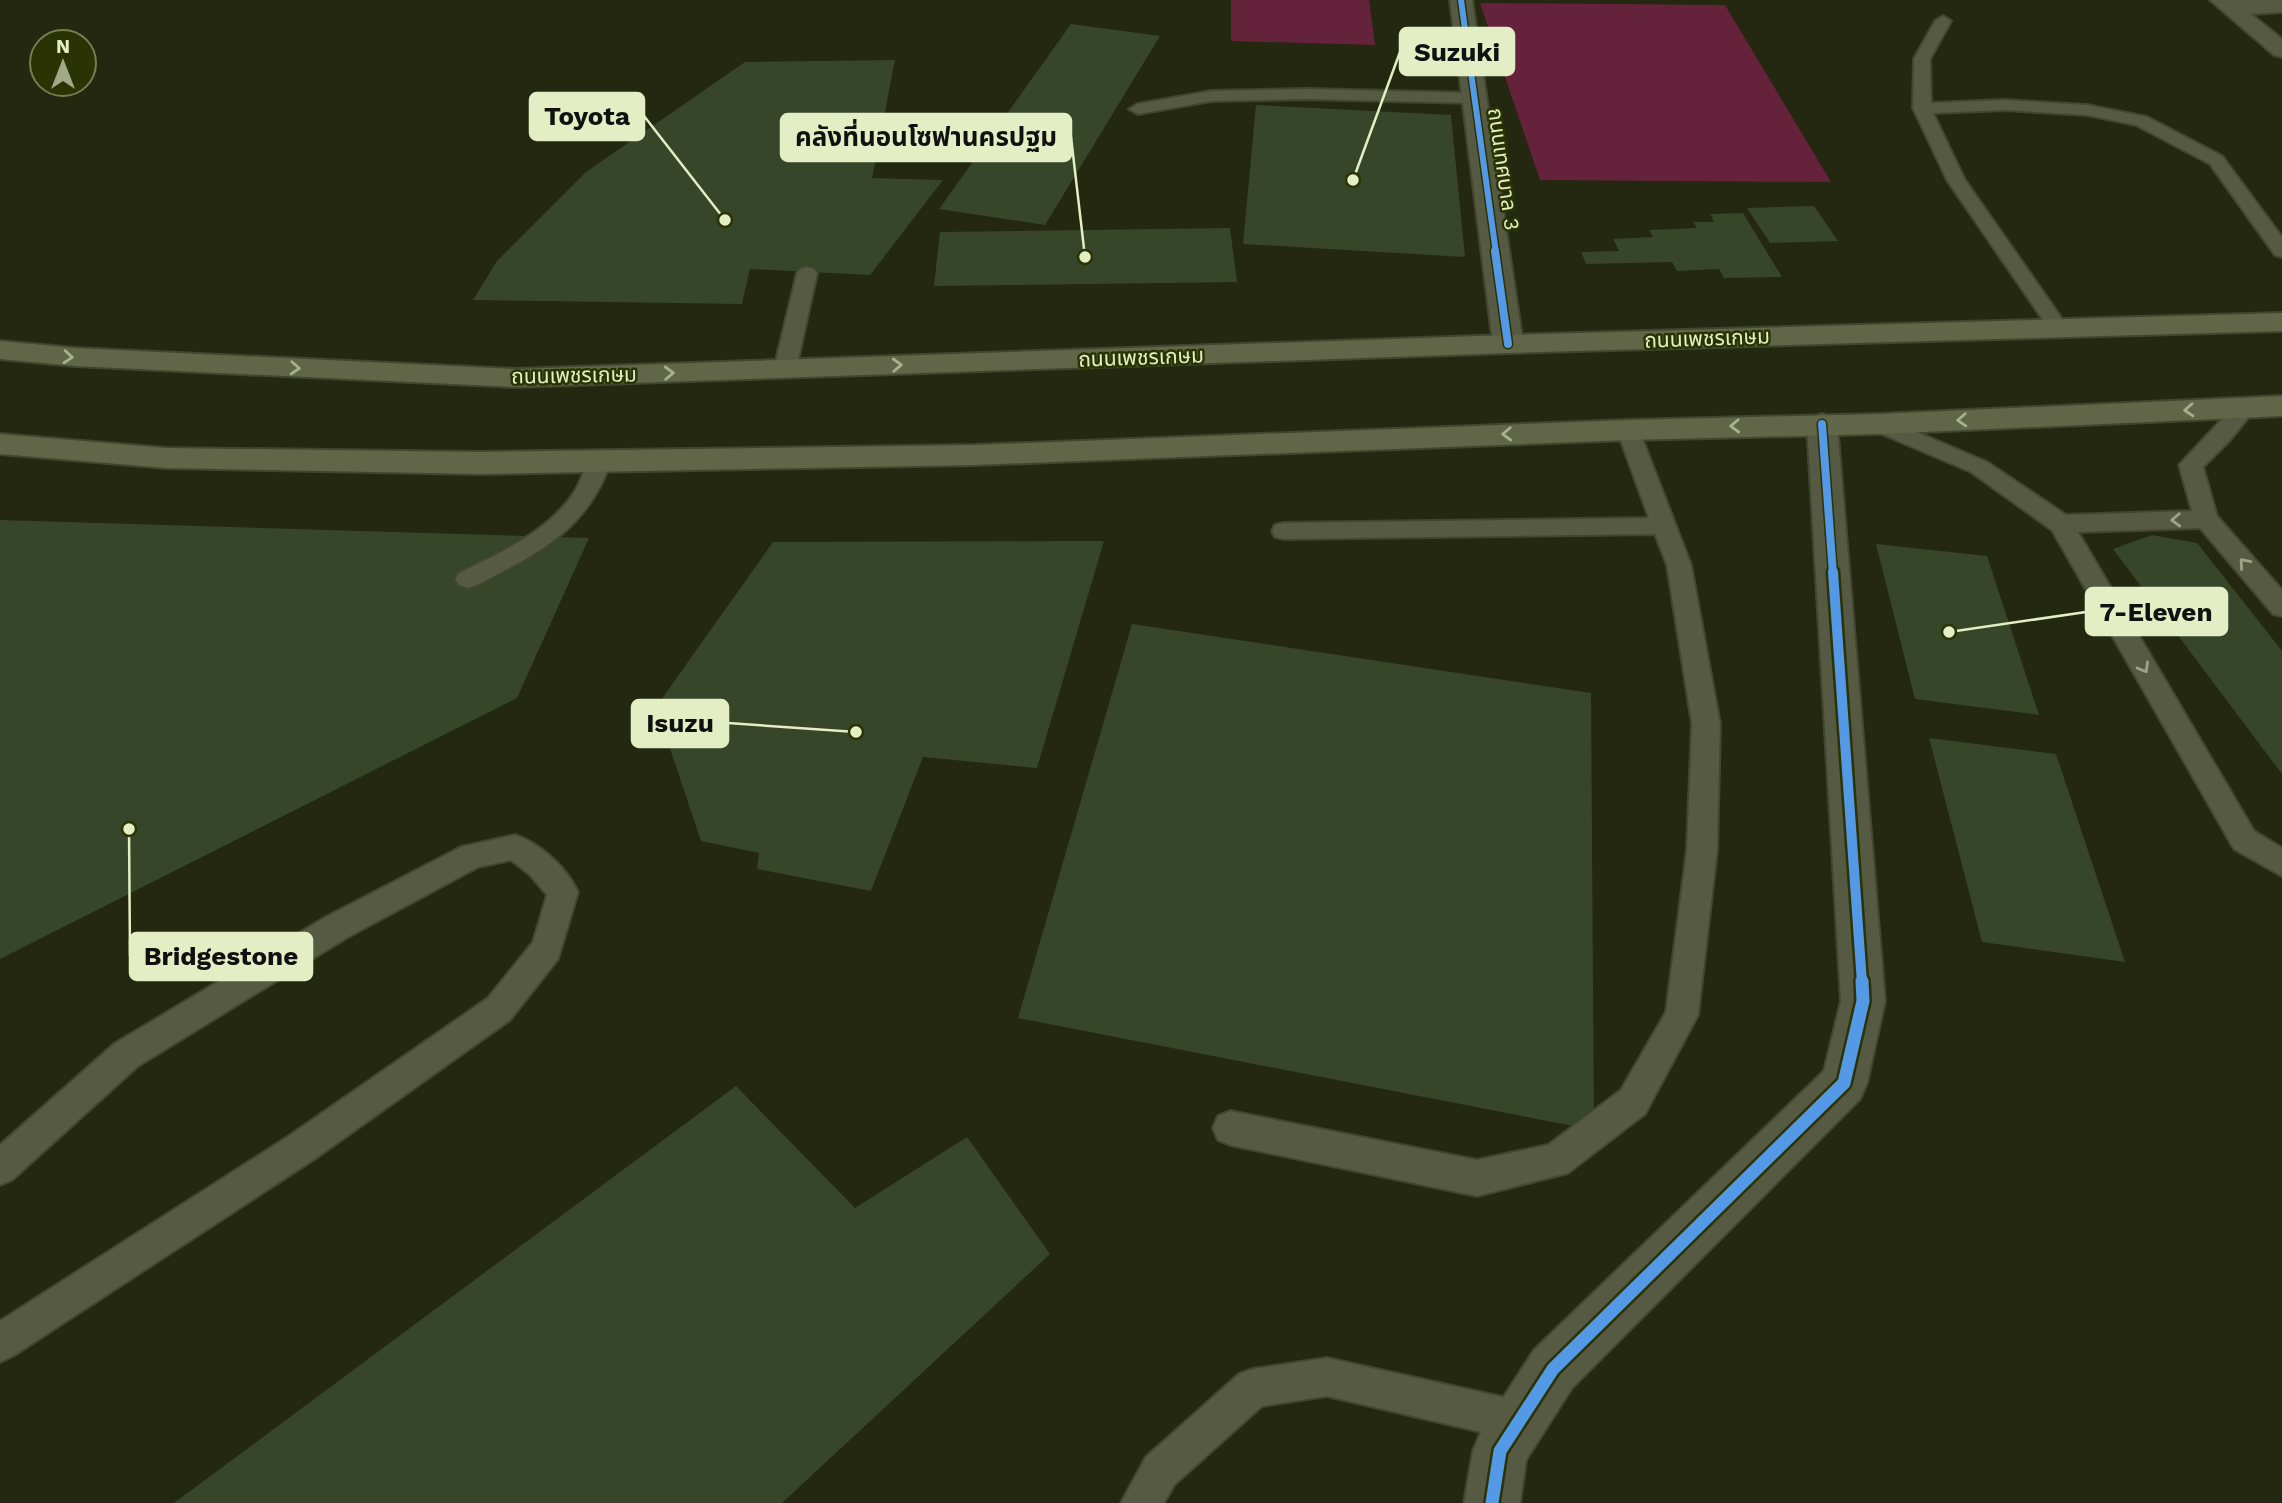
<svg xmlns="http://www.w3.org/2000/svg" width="2282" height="1503" font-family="'Work Sans','Noto Sans Thai',sans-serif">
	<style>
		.green { fill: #65233b }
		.building { fill: #374528 }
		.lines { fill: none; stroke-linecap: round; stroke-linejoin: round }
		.lane-casing { stroke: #41462f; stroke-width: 4 }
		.street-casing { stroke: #41462f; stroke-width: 4 }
		.highway-casing { stroke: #41462f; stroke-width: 4 }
		.lane { fill: #565a42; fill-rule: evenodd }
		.street { fill: #565a42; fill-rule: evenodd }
		.highway { fill: #606647; fill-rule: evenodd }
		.cycleway-far3-casing { stroke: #2b3305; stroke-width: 9 }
		.cycleway-far2-casing { stroke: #2b3305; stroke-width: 11 }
		.cycleway-far1-casing { stroke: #2b3305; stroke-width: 15 }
		.cycleway-casing { stroke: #2b3305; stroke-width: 18 }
		.cycleway-far3 { stroke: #5399e6; stroke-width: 6 }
		.cycleway-far2 { stroke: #5399e6; stroke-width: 8 }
		.cycleway-far1 { stroke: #5399e6; stroke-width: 10 }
		.cycleway { stroke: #5399e6; stroke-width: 13 }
		.oneway { stroke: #a9b18c }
		.oneway2 { stroke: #9da484 }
		.labels { text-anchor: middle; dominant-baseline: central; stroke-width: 5; stroke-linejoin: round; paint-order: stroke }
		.far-street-label { font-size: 21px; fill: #e4eec5; stroke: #2b3305 }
		.leader { fill: none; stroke: #e4eec5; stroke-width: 2.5 }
		.callout-dot { fill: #e4eec5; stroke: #2b3305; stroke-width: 2.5 }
		.callout { fill: #e4eec5; stroke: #e4eec5; stroke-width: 2.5 }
		.callout-label { font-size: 26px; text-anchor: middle; font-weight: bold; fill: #111 }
	</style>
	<rect width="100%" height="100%" fill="#242810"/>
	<g class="green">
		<path d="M1231,0h138l6,45 -144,-4z"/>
		<path d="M1480,3l245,2 106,177 -291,-2z"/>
	</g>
	<g class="building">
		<path d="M1071,24l89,12 -115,189 -106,-16z"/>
		<path d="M895,60l-23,118 71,2 -73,95 -120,-6 -8,35 -269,-4 24,-39 89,-89 159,-110z"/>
		<path d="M1256,105l195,10 14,142 -222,-13z"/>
		<path d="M1814,206l24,35 -68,2 -23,-35z"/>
		<path d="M1743,213l39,64 -58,1 -5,-9 -42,2 -5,-9 -86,2 -5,-12 38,-1 -6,-12 40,-2 -4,-7 48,-2 -4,-6h21l-4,-8z"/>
		<path d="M1230,228l7,54 -303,4 6,-54z"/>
		<path d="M0,520l589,18 -72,160 -517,261z"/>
		<path d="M2152,535l45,8 85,108v123l-169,-225z"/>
		<path d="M1104,541l-67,227 -114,-11 -52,134 -114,-22 2,-16 -58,-12 -45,-134 117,-165z"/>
		<path d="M1876,544l111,12 52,159 -124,-16z"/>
		<path d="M1132,624l459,69 3,437 -576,-112z"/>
		<path d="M1929,738l127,16 69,208 -143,-20z"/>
		<path d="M736,1086l119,122 112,-71 83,117 -268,249h-608z"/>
	</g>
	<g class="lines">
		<defs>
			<g id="lane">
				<path d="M1943,16l8,5 -21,38 1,44 74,-3 82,5 60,12 75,39 60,81v20l-7,-2 -65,-91 -74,-39 -49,-10 -82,-5 -72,3 32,67 104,149 -3,4h-14l-105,-153 -34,-72 1,-49 21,-38z"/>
				<path d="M1308,89l166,4 9,5 -9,5 -166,-4 -97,2 -73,13 -9,-5 9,-5 73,-13z"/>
				<path d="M807,267l7,2 3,4 -21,96 -3,5h-16l-3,-5 23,-96 3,-4z"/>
				<path d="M2246,400l8,2 3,5 -27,33 -27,27 14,49 65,74v26l-9,-2 -73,-86 -122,4 176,299 28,17v28l-48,-27 -182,-319 -81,-58 -101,-43 -3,-5 3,-5 8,-2 8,2 101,43 79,53 126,-4 -13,-46 59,-63z"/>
				<path d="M1628,423l8,2 3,5 52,135 29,159 -3,126 -19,165 -53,99 -77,59 -91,23 -247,-51 -12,-5 -5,-12 5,-12 12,-5 247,49 71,-15 73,-55 45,-78 21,-162 5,-126 -25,-159 -12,-31 -371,5 -9,-2 -3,-6 3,-6 9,-2 365,-5 -32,-88 3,-5z"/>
				<path d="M599,453l8,3 4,5c-24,70 -73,92 -134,124l-9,3 -9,-3 -4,-6 4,-6c41,-21 90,-41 116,-82 7,-11 9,-24 16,-35z"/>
				<path d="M515,835c26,9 51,32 63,57l-20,67 -48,61 -197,140 -300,196 -13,6v-41l289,-185 199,-138 45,-56 14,-47 -18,-21 -18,-14 -33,7 -130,70 -210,129 -126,114 -12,5v-40l114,-101 212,-127 135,-70z"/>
				<path d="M1327,1358l193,43 14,6 6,14 -6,14 -14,6 -193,-45 -65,10 -88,79 -10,18h-43l25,-46 93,-83 14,-5z"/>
			</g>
			<g id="street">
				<path d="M1450,0h22l51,344 -5,6 -10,3 -10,-3 -5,-6z"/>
				<path d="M2210,0h72v12l-31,2 31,25v18l-8,-2z"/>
				<path d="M1822,414l11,3 4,7 48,577 -18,82 -7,16 -288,289 -46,72 -6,43h-56l9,-52 8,-19 53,-82 290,-279 17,-70 -34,-577 4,-7z"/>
			</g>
			<g id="highway">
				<path d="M2282,313v18l-774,22 -993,34 -440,-21 -75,-7v-18l75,7 440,21 993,-34z"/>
				<path d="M2282,396v20l-404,18 -250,6 -654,25 -493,9 -315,-6 -166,-14v-20l166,14 315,4 493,-7 654,-25 250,-6z"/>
			</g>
		</defs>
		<use href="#lane" class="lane-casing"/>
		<use href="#street" class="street-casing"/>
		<use href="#highway" class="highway-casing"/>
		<use href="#lane" class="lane"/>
		<use href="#street" class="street"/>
		<use href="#highway" class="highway"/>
		<defs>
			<path id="cycleway-far3" d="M1461,0l35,253"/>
			<g id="cycleway-far2">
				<path d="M1495,251l13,93"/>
				<path d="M1822,424l11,150"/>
			</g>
			<path id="cycleway-far1" d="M1833,572l29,411"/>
			<path id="cycleway" d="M1492,1503l8,-52 53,-82 291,-286 19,-82 -1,-20"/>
		</defs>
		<use href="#cycleway-far3" class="cycleway-far3-casing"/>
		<use href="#cycleway-far2" class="cycleway-far2-casing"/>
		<use href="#cycleway-far1" class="cycleway-far1-casing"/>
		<use href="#cycleway" class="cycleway-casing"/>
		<use href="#cycleway-far3" class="cycleway-far3"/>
		<use href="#cycleway-far2" class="cycleway-far2"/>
		<use href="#cycleway-far1" class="cycleway-far1"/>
		<use href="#cycleway" class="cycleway"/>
	</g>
	<defs><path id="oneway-chevron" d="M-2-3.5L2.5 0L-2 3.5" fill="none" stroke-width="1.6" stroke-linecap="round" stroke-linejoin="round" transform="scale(1.75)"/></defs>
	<g class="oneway">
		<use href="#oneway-chevron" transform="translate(68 357) rotate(5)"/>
		<use href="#oneway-chevron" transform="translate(897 365) rotate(-2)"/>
		<use href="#oneway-chevron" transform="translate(295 368) rotate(3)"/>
		<use href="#oneway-chevron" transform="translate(669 373) rotate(-2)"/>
		<use href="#oneway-chevron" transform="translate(2189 410) rotate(177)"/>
		<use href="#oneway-chevron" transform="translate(1962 420) rotate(177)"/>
		<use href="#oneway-chevron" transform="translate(1735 426) rotate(178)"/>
		<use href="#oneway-chevron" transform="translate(1507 434) rotate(178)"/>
	</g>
	<g class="oneway2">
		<use href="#oneway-chevron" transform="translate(2176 520) rotate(178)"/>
		<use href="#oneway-chevron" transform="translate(2244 563) rotate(-131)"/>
		<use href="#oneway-chevron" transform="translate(2144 668) rotate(60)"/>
	</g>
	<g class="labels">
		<g class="far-street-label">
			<text transform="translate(1504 169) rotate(82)">ถนนเทศบาล 3</text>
			<text transform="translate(1707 338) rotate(-2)">ถนนเพชรเกษม</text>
			<text transform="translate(1141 357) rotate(-2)">ถนนเพชรเกษม</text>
			<text transform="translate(574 375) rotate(-1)">ถนนเพชรเกษม</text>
		</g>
	</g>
	<path class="leader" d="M1353 180L1400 52M725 220L644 116M1085 257L1071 137M1949 632L2086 612M856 732L728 723M129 829L130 956"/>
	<g class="callout-dot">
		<circle cx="1353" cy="180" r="7"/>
		<circle cx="725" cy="220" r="7"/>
		<circle cx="1085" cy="257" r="7"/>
		<circle cx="1949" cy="632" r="7"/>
		<circle cx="856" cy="732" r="7"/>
		<circle cx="129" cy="829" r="7"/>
	</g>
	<g class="callout">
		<rect x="1400" y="28" width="114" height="47" rx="7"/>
		<rect x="530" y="93" width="114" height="47" rx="7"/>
		<rect x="781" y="114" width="290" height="47" rx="7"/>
		<rect x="2086" y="588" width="141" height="47" rx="7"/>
		<rect x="632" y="700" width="96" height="47" rx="7"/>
		<rect x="130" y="933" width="182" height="47" rx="7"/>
	</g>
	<g class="callout-label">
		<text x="1457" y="61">Suzuki</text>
		<text x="587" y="125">Toyota</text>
		<text x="926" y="146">คลังที่นอนโซฟานครปฐม</text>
		<text x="2156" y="621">7-Eleven</text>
		<text x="680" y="732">Isuzu</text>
		<text x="221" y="965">Bridgestone</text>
	</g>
	<g transform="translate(63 63)"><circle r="33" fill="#2b3305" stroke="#757e52" stroke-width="2"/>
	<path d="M0-5L12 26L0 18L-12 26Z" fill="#a1a986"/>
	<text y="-10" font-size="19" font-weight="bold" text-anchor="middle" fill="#e4eec5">N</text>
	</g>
</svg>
